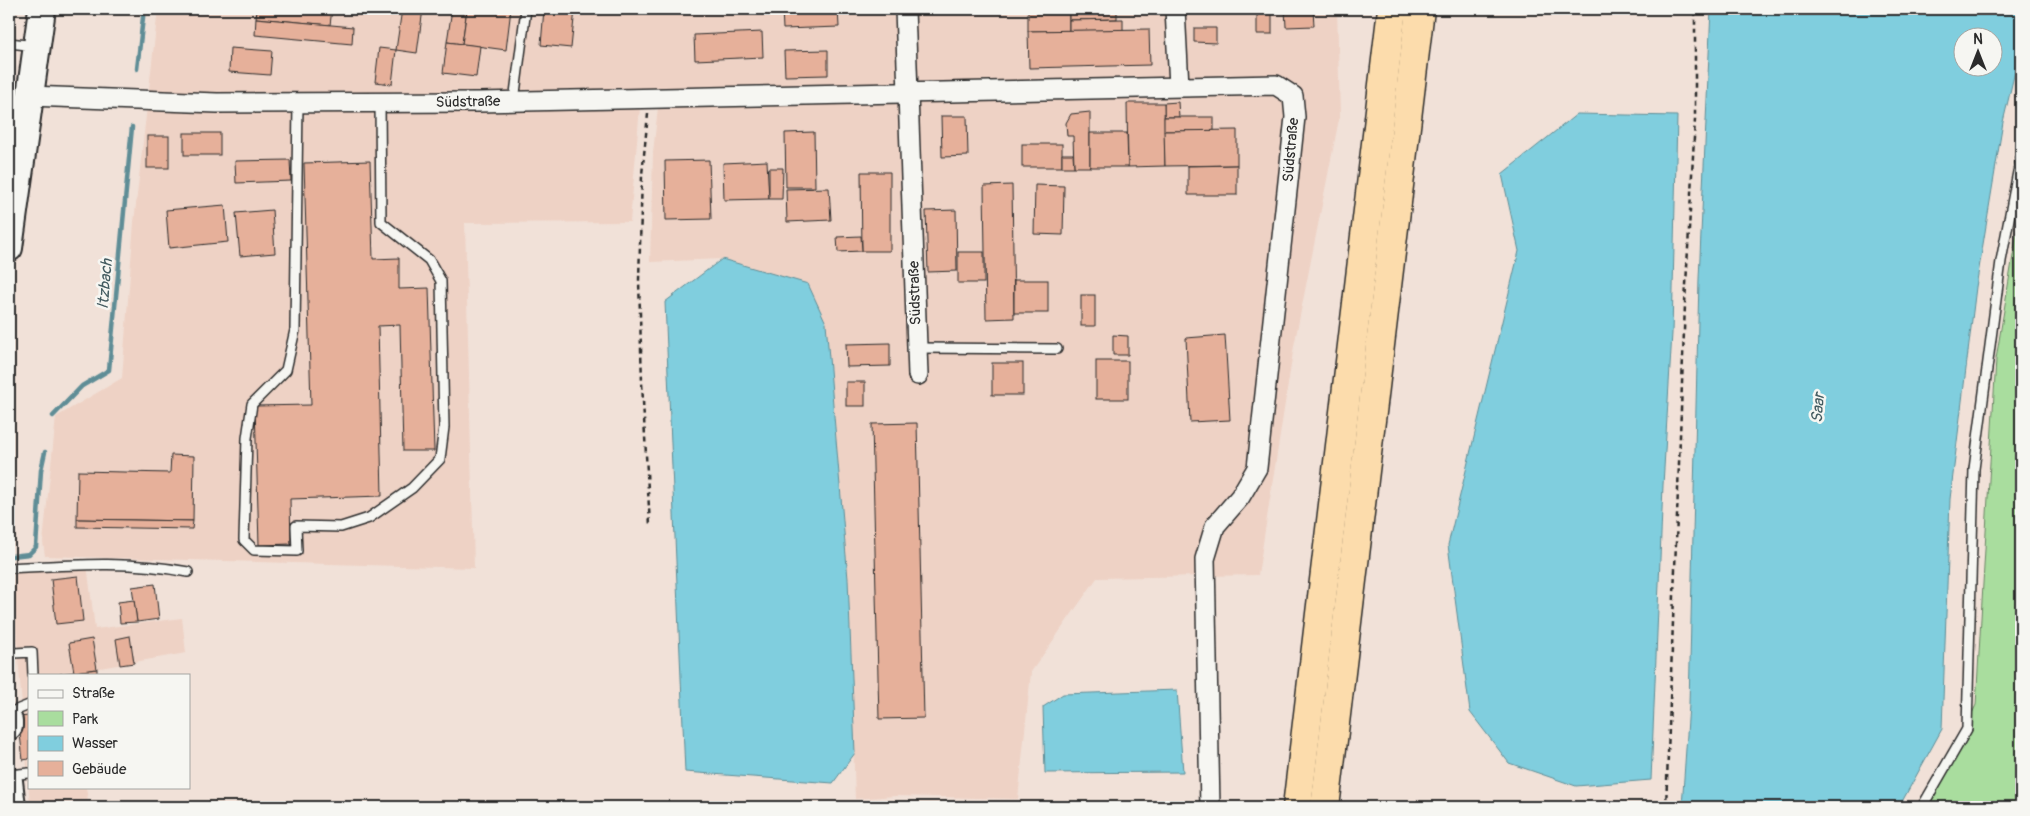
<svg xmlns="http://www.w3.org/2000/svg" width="2030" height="816" font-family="Pangolin,sans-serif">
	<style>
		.built { fill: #eed2c5 }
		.green { fill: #a9dd9e; stroke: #6a8464 }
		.water { fill: #80cede; stroke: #5e8d96; fill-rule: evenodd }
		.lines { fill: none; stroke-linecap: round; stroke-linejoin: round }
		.stream { stroke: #5e8d96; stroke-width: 4.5 }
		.building { fill: #e6b09a; stroke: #2b2b2b }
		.service-casing { stroke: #2b2b2b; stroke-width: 12 }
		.minor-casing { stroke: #2b2b2b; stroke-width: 22 }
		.secondary-casing { stroke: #2b2b2b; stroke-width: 30 }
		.motorway-casing { stroke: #2b2b2b; stroke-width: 31 }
		.path { stroke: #2b2b2b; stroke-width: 2.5; stroke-dasharray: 5 4; stroke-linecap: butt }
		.service { stroke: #f6f6f2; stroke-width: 9 }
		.minor { stroke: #f6f6f2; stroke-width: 19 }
		.secondary { stroke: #f6f6f2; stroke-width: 26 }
		.motorway { stroke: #fcdcac; stroke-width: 28 }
		.labels { text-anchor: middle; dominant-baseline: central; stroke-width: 5; stroke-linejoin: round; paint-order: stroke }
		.street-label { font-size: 15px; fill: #2b2b2b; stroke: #f6f6f2 }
		.water-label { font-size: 16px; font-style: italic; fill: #445c61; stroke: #f6f6f2 }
	</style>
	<rect width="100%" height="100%" fill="#f1e1d8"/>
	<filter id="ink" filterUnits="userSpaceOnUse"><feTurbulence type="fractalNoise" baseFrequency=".02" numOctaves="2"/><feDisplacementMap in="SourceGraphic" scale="10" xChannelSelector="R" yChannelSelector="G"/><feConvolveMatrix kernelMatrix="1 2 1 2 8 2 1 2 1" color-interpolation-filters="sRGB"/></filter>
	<g filter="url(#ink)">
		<g class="built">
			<path d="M158,9h1179l3,105 -46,232 -36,229 -161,3 -66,94 -13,127 -122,-3 -41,3 -7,-220 -22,-256 -104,-64 -72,3 3,-109 5,-46h-18l-10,115 -165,1 9,345 -429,-12 -2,-14 13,-125 66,-39 12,-156z"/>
			<path d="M87,564l8,65 87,-11 4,35 -126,22h-31v112h57l2,13 -58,4 -12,-147 -4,-70 2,-17z"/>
		</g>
		<path class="green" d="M2021,207v600h-93l48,-102 20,-346z"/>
		<g class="water">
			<path d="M1711,9h310v37l-18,76 -27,165 -26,212 -8,230 -43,78h-217l7,-102 10,-426zM1962,38h30v30h-30z"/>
			<path d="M1577,114l100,2 -5,217 -9,152 -12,295 -75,6 -67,-23 -39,-51 -22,-167 71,-294 -17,-77z"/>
			<path d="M722,259l86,25 18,39 22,256 7,174 -22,30 -148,-11 -20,-470z"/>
			<path d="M1177,690l6,82 -138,1 -2,-66 20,-13z"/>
		</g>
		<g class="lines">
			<g class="stream">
				<path d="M137,69l7,-60"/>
				<path d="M53,416l29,-30 27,-16 23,-243"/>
				<path d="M12,556l17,-2 7,-7 5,-77 4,-18"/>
			</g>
		</g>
		<g class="building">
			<path d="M257,9h75l-2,16 -74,-7z"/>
			<path d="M402,9h21l-6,44 -21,-3z"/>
			<path d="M452,9h15l-5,35 -15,-2z"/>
			<path d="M467,9h44l-5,41 -44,-6z"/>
			<path d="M544,9h31l-4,39 -30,-3z"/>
			<path d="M782,9h56l1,18 -56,2z"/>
			<rect x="1028" y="9" width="41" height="22"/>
			<path d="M1069,9h48v10l-48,1z"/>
			<rect x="1257" y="9" width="15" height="25"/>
			<path d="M1285,9h28l1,17 -28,1z"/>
			<path d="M256,18l97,9 -1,17 -97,-9z"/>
			<path d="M1123,19v11l-54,1v-11z"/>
			<path d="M1194,28h22v15l-22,-1z"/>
			<path d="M1149,29l1,36 -121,3 -1,-37z"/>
			<path d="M762,32l1,25 -68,3 -1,-25z"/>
			<path d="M447,42l33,4 -4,31 -33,-4z"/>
			<path d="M230,48l42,3 -2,24 -41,-3z"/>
			<path d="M379,48l17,2 -4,34 -17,-2z"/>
			<path d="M828,50v25l-43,1 -1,-25z"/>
			<path d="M1178,102l1,15h-15v-14z"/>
			<path d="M1127,103h37l1,63 -37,1z"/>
			<path d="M1090,112v55h-16l-1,-31h-6l-1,-13 5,-9z"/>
			<path d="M941,116h26l1,40 -26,1z"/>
			<rect x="1164" y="117" width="50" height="14"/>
			<path d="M1237,130v35l-72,1 -1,-35z"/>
			<path d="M814,132l1,55h-29l-1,-54z"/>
			<rect x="184" y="133" width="36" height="22"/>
			<path d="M1090,133h37l1,34h-38z"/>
			<rect x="147" y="136" width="22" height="32"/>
			<rect x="1022" y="144" width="40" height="23"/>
			<path d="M1062,154h11l1,13h-12z"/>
			<path d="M290,160l1,21 -55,2 -1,-22z"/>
			<path d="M709,160l2,59 -45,1 -1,-59z"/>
			<path d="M370,161l3,98 26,-1v31l30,-1 5,163h-31l-3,-126 -22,1 4,170 -92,3 1,45 -32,1 -4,-139 56,-1 -7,-242z"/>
			<path d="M767,161l2,38 -45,1 -1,-37z"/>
			<path d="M1237,165v30h-49v-29z"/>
			<path d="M769,168h14l-1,31h-13z"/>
			<path d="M861,172h29v79h-28z"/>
			<path d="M1012,185l2,133 -28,1 -2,-133z"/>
			<path d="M1035,185l29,1 -1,49 -29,-1z"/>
			<path d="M829,188l2,32 -44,2 -1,-33z"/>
			<path d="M225,205l3,37 -59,6 -3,-38z"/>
			<path d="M272,210l3,43 -35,3 -4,-43z"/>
			<path d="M956,210l1,61 -29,1 -2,-61z"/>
			<path d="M861,236l1,15 -24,1 -1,-15z"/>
			<rect x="958" y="252" width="26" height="31"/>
			<rect x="1014" y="280" width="34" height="33"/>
			<rect x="1081" y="295" width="14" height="31"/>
			<path d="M1113,335l15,1v19h-15z"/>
			<path d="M1225,335l5,85 -40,2 -4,-84z"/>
			<path d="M890,343v23l-43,1 -1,-23z"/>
			<rect x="1096" y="361" width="32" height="38"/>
			<rect x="992" y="363" width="31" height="32"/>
			<rect x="846" y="382" width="19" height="24"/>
			<path d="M917,423l7,295 -45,1 -7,-295z"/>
			<path d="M171,455l23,1 -1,65 -116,-2 1,-48 92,2z"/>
			<path d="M77,519l116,2 -1,8 -115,-2z"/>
			<path d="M78,576l5,45 -27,3 -5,-45z"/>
			<path d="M155,584l4,35 -22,3 -5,-35z"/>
			<path d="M134,600l3,22 -17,1 -2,-21z"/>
			<path d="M130,636l4,27 -14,2 -4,-26z"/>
			<path d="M92,639l5,30 -23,3 -5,-29z"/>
			<path d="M97,669v6h-37v-1z"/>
			<path d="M29,716v43l-6,1 -5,-43z"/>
		</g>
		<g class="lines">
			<defs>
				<g id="service">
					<path d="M9,43l27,3"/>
					<path d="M514,101l12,-92"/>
					<path d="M298,103l-3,227 -9,40 -34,34 -5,34 -3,102 10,10 43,1 -1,-25 45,1 28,-9 43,-30 28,-29 4,-32 -3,-146 -12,-21 -48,-38 -1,-119"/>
					<path d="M917,348l140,1"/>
					<path d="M9,568c59,-3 121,-8 179,4"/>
					<path d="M9,649l5,4 18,-1 1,23"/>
					<path d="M9,713l20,-8"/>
					<path d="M9,775l20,-2"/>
					<path d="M1922,807l45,-78 7,-260 27,-208 20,-105"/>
				</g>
				<g id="minor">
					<path d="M905,9l13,366"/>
					<path d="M1175,9l4,77"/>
					<path d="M29,96l188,7 262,-1 797,-17 17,11 2,21 -38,351 -17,29 -25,29 -10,33 5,248"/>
				</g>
				<g id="secondary">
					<path d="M9,248l33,-239"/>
					<path d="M9,721v5"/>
					<path d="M9,781l3,26"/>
				</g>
				<g id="motorway">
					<path d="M1297,807l95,-798"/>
					<path d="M1325,807l95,-798"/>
				</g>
			</defs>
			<use href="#service" class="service-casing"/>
			<use href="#minor" class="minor-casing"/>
			<use href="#secondary" class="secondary-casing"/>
			<use href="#motorway" class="motorway-casing"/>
			<g class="path">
				<path d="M648,114l-6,61 -3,105 3,103 8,143"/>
				<path d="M1666,807l19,-503 10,-185v-110"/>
			</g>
			<use href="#service" class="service"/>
			<use href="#minor" class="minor"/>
			<use href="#secondary" class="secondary"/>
			<use href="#motorway" class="motorway"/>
		</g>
	</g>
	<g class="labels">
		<g class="street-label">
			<text transform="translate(468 102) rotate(-1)">Südstraße</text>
			<text transform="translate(1291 150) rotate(-85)">Südstraße</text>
			<text transform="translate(915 293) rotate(-92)">Südstraße</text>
		</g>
		<g class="water-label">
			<text transform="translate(105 284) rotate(-85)">Itzbach</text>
			<text transform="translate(1818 408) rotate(-85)">Saar</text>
		</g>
	</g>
	<rect width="2030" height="816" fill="none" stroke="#f6f6f2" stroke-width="30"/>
	<rect x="15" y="15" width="2000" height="786" fill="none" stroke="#2b2b2b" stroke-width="2" filter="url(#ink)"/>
	<rect x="28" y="674" width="162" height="115" fill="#f6f6f2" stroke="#a5a5a2"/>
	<rect x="38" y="690" width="25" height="8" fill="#f6f6f2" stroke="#a5a5a2"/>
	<text x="72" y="698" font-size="15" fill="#2b2b2b">Straße</text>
	<rect x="38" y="711" width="25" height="15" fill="#a9dd9e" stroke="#a5a5a2"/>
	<text x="72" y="724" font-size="15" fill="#2b2b2b">Park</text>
	<rect x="38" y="736" width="25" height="15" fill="#80cede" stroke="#a5a5a2"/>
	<text x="72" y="748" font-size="15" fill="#2b2b2b">Wasser</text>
	<rect x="38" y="761" width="25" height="15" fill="#e6b09a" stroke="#a5a5a2"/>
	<text x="72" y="774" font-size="15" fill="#2b2b2b">Gebäude</text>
	<g transform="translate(1978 52)"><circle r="24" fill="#f6f6f2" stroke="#a5a5a2"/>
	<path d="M0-4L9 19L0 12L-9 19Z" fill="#2b2b2b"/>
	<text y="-8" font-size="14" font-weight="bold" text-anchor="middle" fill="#2b2b2b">N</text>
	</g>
</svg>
